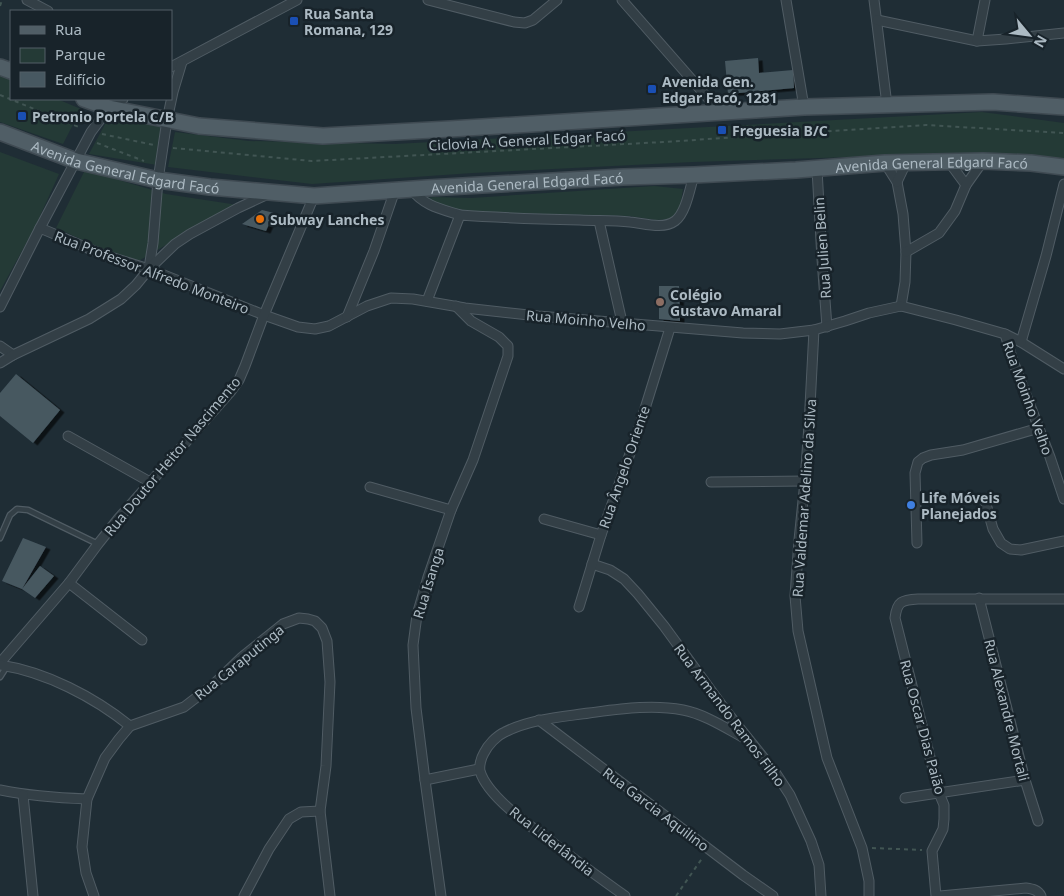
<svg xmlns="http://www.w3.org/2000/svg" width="1064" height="896" font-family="'Noto Sans',sans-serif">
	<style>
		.green { fill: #243a36 }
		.building { fill: #475861; filter: url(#shadow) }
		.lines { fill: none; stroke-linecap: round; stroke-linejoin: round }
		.lane-casing { stroke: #505c64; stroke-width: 7 }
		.street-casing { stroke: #505c64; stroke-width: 11 }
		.primary-casing { stroke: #3f4a52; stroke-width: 18 }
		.path { stroke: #415553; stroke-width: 2; stroke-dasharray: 4 4; stroke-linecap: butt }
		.lane { stroke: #333f46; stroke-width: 4.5 }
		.street { stroke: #333f46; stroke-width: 9 }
		.primary { stroke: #505e66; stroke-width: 15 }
		.transit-dot { fill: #1a4fb4; stroke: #18232a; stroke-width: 2 }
		.food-dot { fill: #e8710a; stroke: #18232a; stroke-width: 2 }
		.education-dot { fill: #8d6e63; stroke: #18232a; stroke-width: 2 }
		.shop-dot { fill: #3f7fe0; stroke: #18232a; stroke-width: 2 }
		.labels { text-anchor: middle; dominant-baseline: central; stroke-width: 5; stroke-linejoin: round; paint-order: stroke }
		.poi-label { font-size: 14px; font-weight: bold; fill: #acbac3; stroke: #18232a; text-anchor: start }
		.street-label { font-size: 14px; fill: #acbac3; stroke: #18232a }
	</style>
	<defs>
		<filter id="shadow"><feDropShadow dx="4.5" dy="2.5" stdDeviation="0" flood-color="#0009"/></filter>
	</defs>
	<rect width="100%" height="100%" fill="#1f2d35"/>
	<g class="green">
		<path d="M0,75l11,5v19h46l24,10 -18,35 -63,-22z"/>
		<path d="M982,112l82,11v36l-79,-6 -292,9 -220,11 -161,11 -144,-17 7,-35 74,9 146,3z"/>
		<path d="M110,115l55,12 -8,38 -68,-11z"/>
		<path d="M0,152l59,22 -24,53 -35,64z"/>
		<path d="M85,170l81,24 72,11 -24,12 -79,46 -79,-35z"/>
		<path d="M654,186l29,3 -3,19 -5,11 -19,1 -27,-4 -166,-4 -30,-9 -8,-5 10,-1 36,1z"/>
	</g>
	<g class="building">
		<path d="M758,58l1,15 34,-3 1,18 -66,6 -3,-33z"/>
		<path d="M262,210l12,3 -8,18 -24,-7z"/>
		<path d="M659,286h20l1,35 -21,-2z"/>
		<path d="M16,374l44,36 -27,33 -33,-27v-23z"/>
		<path d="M23,538l23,9 -24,42 18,-23 14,10 -19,22 -13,-9 -20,-8z"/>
	</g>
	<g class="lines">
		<defs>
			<g id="lane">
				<path d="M0,538l10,-23 7,-6 11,1 70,34"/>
				<path d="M0,677l7,-11"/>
			</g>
			<g id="street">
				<path d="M27,0l21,11"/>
				<path d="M428,0l86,22 11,1 8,-3 24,-20"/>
				<path d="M622,0l99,113"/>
				<path d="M786,0l18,107"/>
				<path d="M874,0l13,105"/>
				<path d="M877,20l100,21 29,-2 58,-6"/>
				<path d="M977,41l8,-41"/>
				<path d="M171,67l126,-67"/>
				<path d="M949,162l17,23"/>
				<path d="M885,163l12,19 6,32 3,38 -1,30 -4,24"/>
				<path d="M817,169l5,90 5,68"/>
				<path d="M897,182l9,-19"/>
				<path d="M411,189c13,17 30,20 49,26"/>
				<path d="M599,221l23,101"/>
				<path d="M40,228l64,27 45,14 115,46 34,12 17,2 14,-3 38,-20 24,-8 22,1 52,9 73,8 205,17 37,1 34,-4 31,-9 24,-8 32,-7 55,14 49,14 16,8 43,27"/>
				<path d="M906,252l33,-19 16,-22 11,-26 17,-24"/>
				<path d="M149,268l4,-25 5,-63 9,-60 6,-28 9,-30"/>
				<path d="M427,301l33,-86c40,3 80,4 120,5 16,1 33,0 50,2 13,1 33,8 45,-1 11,-8 15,-33 19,-46"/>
				<path d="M0,307l40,-79 51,-96 18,-24 14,-9"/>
				<path d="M347,317l27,-66 21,-61"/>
				<path d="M814,330l-5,95 -4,56 -6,59 -4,56 3,35 29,127 35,90 7,33v15"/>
				<path d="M1005,334l8,27 37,96 14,42"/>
				<path d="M1021,342l25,-86 18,-72"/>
				<path d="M0,346l13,9"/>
				<path d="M0,363l13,-8 76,-36 32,-20 15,-14 13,-16 26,-25 15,-10 48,-26 30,-14"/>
				<path d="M68,436l82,46"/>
				<path d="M711,482l94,-1"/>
				<path d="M370,487l81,23"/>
				<path d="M986,504l7,25 8,14 9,6 11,1 43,-9"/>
				<path d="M544,519l57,16"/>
				<path d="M917,543l-2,-70 3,-11 5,-4 8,-3 32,-5 76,-22"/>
				<path d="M592,564l18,6 14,9 14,15 26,32 62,85 49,61 15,23 21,46 8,24 2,31"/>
				<path d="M69,583l73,57"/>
				<path d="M979,598l46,182 13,41"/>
				<path d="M579,607l22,-72 37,-104 32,-103"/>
				<path d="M0,663l69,-80 29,-39 20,-25 113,-128 8,-11 6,-14 19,-51 50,-119"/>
				<path d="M0,665c46,7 94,32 130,61"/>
				<path d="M539,720l204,155 30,21"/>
				<path d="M425,780l54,-11"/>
				<path d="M0,790c29,6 57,8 87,9"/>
				<path d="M23,795l10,101"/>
				<path d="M905,798l120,-18"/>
				<path d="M94,896l-8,-23 -4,-26 5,-48 18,-41 14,-19 11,-13 54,-19 30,-23 28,-27 41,-33 16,-6 9,1 7,2 7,7 5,13 3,41 -4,84 -6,45 10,85"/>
				<path d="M244,896l25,-47 20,-30 12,-7 19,-1"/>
				<path d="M441,896l-16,-116 -9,-72 -3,-63 4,-30 11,-38 23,-67 22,-50 35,-104v-10l-9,-9 -28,-16 -15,-15"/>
				<path d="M625,896c-25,-18 -49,-35 -73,-54 -21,-15 -65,-46 -72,-71 -1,-5 1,-13 4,-18 4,-8 12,-17 21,-21 25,-13 56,-15 84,-19 31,-4 63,-9 94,-3 22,4 46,20 65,30"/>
				<path d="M936,896l-4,-45 11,-22 1,-10v-14l-5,-12 -44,-175c2,-17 7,-18 23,-19h146"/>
				<path d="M940,896l86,-8c7,1 12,2 15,8"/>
			</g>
			<g id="primary">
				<path d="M0,67l11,4"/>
				<path d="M84,99l25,9 90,18 124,10 127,-7 354,-22 189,-5 71,5"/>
				<path id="s1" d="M0,132l76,29 82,19 52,7 104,9 114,-8 195,-11 71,-2 102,-5 89,-7 98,-2 48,2 33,4"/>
			</g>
		</defs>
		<use href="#lane" class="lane-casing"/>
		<use href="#street" class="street-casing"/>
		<use href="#primary" class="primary-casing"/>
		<g class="path">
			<path d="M0,6l2,-6"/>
			<path d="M0,95l81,33"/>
			<path d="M102,134l52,11"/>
			<path d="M97,143l47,18"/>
			<path d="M173,148l139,13 351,-19 263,-17 138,8"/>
			<path d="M872,848l50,2"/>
			<path d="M676,896l27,-39"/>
		</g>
		<use href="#lane" class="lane"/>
		<use href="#street" class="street"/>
		<use href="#primary" class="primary"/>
	</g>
	<g class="transit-dot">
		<rect x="289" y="16" width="10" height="10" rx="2.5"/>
		<rect x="647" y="84" width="10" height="10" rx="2.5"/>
		<rect x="17" y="111" width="10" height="10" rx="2.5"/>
		<rect x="717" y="125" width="10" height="10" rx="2.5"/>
	</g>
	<circle class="food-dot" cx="260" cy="219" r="5"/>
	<circle class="education-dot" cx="660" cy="302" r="5"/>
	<circle class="shop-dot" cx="911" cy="505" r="5"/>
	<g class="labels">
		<g class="poi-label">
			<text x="304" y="13">Rua Santa<tspan x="304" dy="16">Romana, 129</tspan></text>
			<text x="662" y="81">Avenida Gen.<tspan x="662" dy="16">Edgar Facó, 1281</tspan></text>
			<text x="32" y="116">Petronio Portela C/B</text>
			<text x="732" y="130">Freguesia B/C</text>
			<text x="270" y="219">Subway Lanches</text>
			<text x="670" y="294">Colégio<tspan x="670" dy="16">Gustavo Amaral</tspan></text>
			<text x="921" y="497">Life Móveis<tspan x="921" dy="16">Planejados</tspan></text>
		</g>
		<g class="street-label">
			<text transform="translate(527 140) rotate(-3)">Ciclovia A. General Edgar Facó</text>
			<text stroke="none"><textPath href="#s1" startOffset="131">Avenida General Edgard Facó</textPath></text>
			<text stroke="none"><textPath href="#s1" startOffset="941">Avenida General Edgard Facó</textPath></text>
			<text stroke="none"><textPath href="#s1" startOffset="536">Avenida General Edgard Facó</textPath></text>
			<text transform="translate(822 248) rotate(-94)">Rua Julien Belin</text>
			<text transform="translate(152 272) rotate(21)">Rua Professor Alfredo Monteiro</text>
			<text transform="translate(586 320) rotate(5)">Rua Moinho Velho</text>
			<text transform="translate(1028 398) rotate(70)">Rua Moinho Velho</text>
			<text transform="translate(172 456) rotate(-50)">Rua Doutor Heitor Nascimento</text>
			<text transform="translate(624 467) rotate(-71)">Rua Ângelo Oriente</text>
			<text transform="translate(804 498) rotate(-86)">Rua Valdemar Adelino da Silva</text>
			<text transform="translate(428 583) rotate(-73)">Rua Isanga</text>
			<text transform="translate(239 662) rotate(-39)">Rua Caraputinga</text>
			<text transform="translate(1007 710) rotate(76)">Rua Alexandre Mortali</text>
			<text transform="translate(730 715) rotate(53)">Rua Armando Ramos Filho</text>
			<text transform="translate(923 727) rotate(75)">Rua Oscar Dias Paião</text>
			<text transform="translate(656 809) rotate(37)">Rua Garcia Aquilino</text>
			<text transform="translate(552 841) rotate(38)">Rua Liderlândia</text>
		</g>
	</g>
	<rect x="10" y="10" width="162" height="90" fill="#18232a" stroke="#535f67"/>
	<rect x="20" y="26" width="25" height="8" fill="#505e66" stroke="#535f67"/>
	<text x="55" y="35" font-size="15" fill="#acbac3">Rua</text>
	<rect x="20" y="48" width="25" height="15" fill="#243a36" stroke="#535f67"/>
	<text x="55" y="60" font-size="15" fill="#acbac3">Parque</text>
	<rect x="20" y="72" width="25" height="15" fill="#475861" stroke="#535f67"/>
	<text x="55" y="85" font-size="15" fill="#acbac3">Edifício</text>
	<g transform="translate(1029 35) rotate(119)" stroke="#18232a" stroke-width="4" paint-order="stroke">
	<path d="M0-4L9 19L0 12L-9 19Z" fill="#acbac3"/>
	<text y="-8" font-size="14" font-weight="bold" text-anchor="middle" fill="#acbac3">N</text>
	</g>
</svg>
